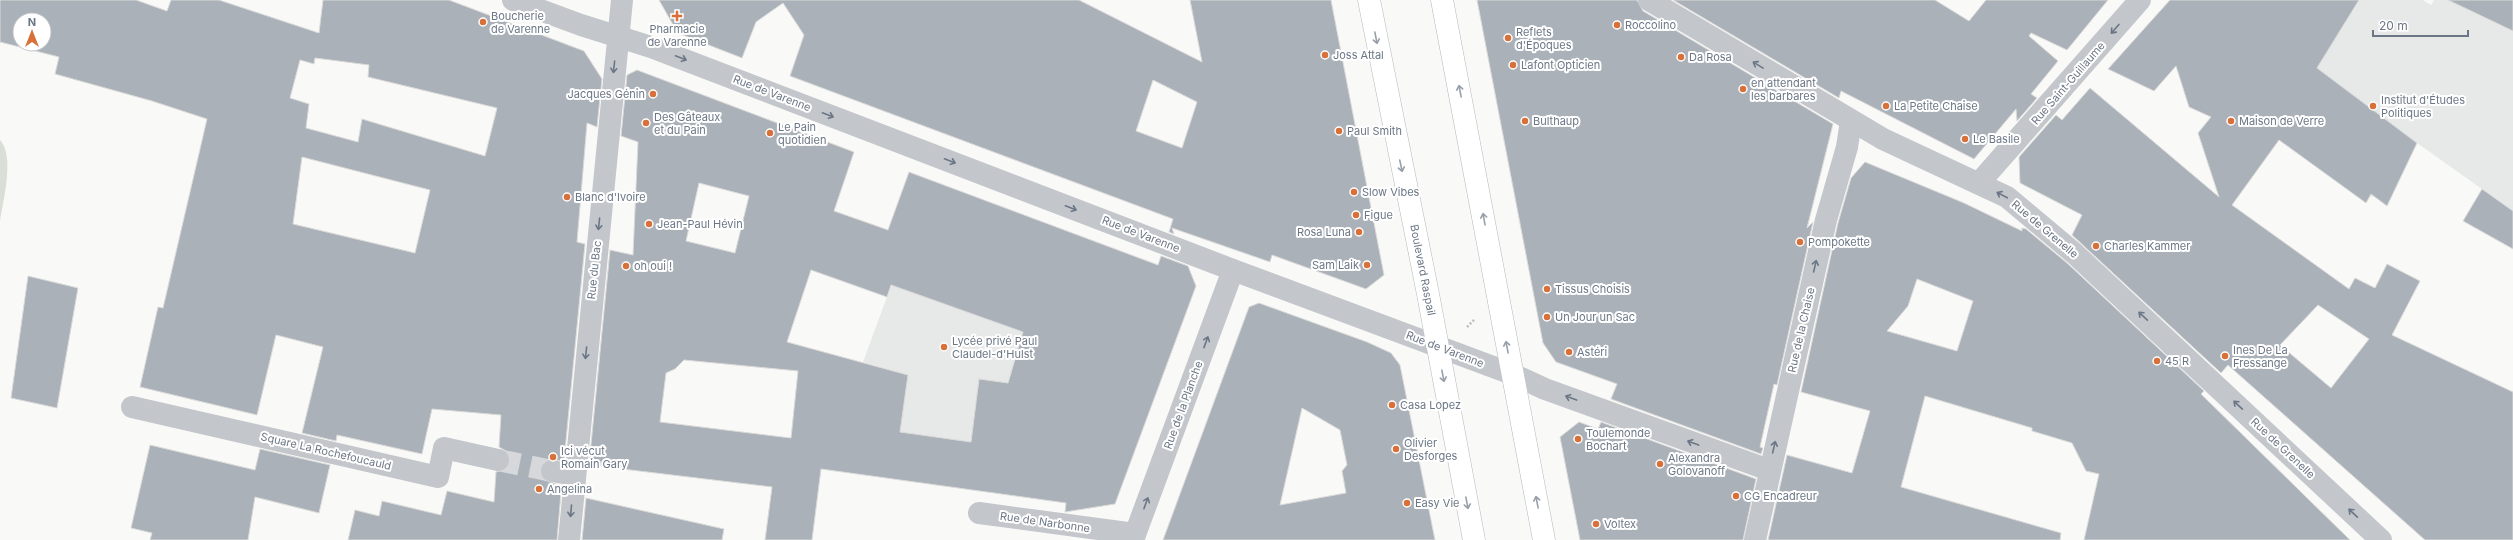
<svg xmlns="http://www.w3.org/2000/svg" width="2513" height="540" font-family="Inter,sans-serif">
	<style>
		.built { fill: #e7e8e8 }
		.green { fill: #d9ded7 }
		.building { fill: #abb1b8; stroke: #dbdbda; fill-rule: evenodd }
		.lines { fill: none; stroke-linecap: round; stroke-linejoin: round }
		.minor-tunnel { stroke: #d6d8dc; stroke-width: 22; stroke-dasharray: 22 11; stroke-linecap: butt }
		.major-casing { stroke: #b4b8bd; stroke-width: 23 }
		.path { stroke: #bbbdc0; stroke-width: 2.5; stroke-dasharray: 2 2; stroke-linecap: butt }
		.minor { stroke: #c3c6ca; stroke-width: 22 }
		.major { stroke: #fff; stroke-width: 22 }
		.oneway { stroke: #6b7786 }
		.oneway2 { stroke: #97a0aa }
		.poi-dot { fill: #d87039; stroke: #fff; stroke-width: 1.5 }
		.labels { text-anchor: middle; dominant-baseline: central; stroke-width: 4; stroke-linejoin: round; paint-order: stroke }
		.poi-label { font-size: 11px; fill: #6b7786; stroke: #fff; text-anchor: start }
		.street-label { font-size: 11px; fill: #6b7786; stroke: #fff }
	</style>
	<rect width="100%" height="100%" fill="#f9f9f8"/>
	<g class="built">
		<path d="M2170,0h253l8,5 3,-5h38l-4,10 45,21v180l-96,-68 -30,63 -13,-10 -4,1 -4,6 -229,-167z"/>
		<path d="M930,180l126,47 -53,171 -14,94 -96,-13 15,-104 -45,-13z"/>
	</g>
	<path class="green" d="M0,140c15,16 3,61 0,81z"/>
	<g class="building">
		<path d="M0,0h136l31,11 4,-11h48l100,33 4,-33h126l135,51 18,28 -5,48 -10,-4 -10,119 8,2 -21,217 -16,-2 -5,4 -3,6 4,11 15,5 -2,7 4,1 -4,47h-209l7,-30 24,6 3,-15 59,14 6,-24 47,11 2,-30 11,-4 3,-11 -4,-6 -7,-4 2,-32 -69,-6 -10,45 -85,-19 -1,6 -34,-8 21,-86 -47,-12 -19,80 -117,-28 18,-80 5,1 44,-189 -55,-18 -97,-27 4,-17 -59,-15zM20,20h24v24h-24zM315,58l54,7 -1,12 129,31 -12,48 -123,-37 -4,23 -52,-14 3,-24 -19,-6 10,-38 14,4zM302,157l128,33 -15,63 -122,-29z"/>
		<path d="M659,0h420l123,62 -12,-62h141l53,275 -18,14 -94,-34 -2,7 -98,-34 2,6 -5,-2 4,-13 -383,-143 14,-41 -21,-32 -27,19 -14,36 -59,-23 -7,-5zM1153,80l44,22 -15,46 -46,-17z"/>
		<path d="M1477,0h160l6,11 190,113 -26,104 6,-6 -36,163 -3,-1 -14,63 3,1 -2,6 -150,-55 6,-15 -61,-22 -13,-19z"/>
		<path d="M1673,0h262l34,21 17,-21h122l-41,50 -36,-17 -2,3 29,25 -27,33 6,4 -20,23 -1,-12 -42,50 -133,-68 -2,7z"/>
		<path d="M2170,0h189l-42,68 100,75 -30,63 -16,-12 -5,9 -87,-63 -47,65 117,84 6,-11 20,10 12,-24 33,17 -28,54 121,57v148h-88l-197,-175 -7,8 -149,-138 10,-20 -62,-32 -1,-26 37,-42 6,5 28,-32 129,109 -21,-64 13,-16 -22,-10 -13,-41 -22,25 -46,-22zM2318,305l51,34 -38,49 -51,-43z"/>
		<path d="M2448,0h65v31z"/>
		<path d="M637,70l217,82 -20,59 54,19 21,-58 249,93 3,-9 27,10 8,20 -81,218 -50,8 1,-9 -245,-34 -9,71h-47l7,-53 -183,-22 21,-215 23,5 5,-113 -17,-6 6,-61zM699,183l50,13 -14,57 -49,-12zM811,270l76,27 4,-12 132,47 -15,51 -29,-4 -8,63 -71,-10 8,-57 -121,-33zM684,360l114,11 -7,67 -131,-16 6,-49 9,-4z"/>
		<path d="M1865,162l99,41 58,28v-3l4,1 41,34 137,128 -3,3 149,146h-266l15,-66 -13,-3 -14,-28 -40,-12v-3l-107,-32 -24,91 160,46 -1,7h-292l19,-85 65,18 18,-62 -69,-19 37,-169 13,-45zM1917,279l56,22 -16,50 -70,-20 21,-25z"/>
		<path d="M2482,189l31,22v38l-50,-28z"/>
		<path d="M28,276l50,12 -21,120 -46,-10z"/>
		<path d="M1259,303l108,39 24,11 9,12 35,175h-272l86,-233zM1302,408l38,22 7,35 -5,6 4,22 -66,12z"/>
		<path d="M1579,422l19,7 3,-7 155,57 -13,61h-163l-20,-103z"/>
		<path d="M150,445l105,25 5,-21 70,16 -11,48 -64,-16 -7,43h-98l2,-7 -21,-5z"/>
		<path d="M586,498l138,31 -2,11h-140z"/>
	</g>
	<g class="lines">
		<path class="minor-tunnel" d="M498,460l54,11"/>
		<defs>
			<g id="major">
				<path d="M1369,0l59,294 46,246"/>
				<path d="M1442,0l102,540"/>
			</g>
		</defs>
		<use href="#major" class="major-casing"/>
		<path class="path" d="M1467,327l7,-7"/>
		<g class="minor">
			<path d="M513,0l68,25 70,22 582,223 279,104 33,15 224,81"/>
			<path d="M1649,0l234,139 124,58 68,57 306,286"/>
			<path d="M1979,183l161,-183"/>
			<path d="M132,407l306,70 6,-29 54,12"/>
			<path d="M552,471l22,4"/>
			<path d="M979,513l156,21"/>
			<path d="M569,540l53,-540"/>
			<path d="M1133,540l100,-270"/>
			<path d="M1755,540l71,-320 21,-73 4,-26"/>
		</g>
		<use href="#major" class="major"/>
	</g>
	<defs><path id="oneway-shaft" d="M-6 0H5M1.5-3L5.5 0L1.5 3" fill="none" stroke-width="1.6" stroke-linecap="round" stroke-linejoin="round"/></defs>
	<g class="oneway">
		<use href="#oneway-shaft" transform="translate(2115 29) rotate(131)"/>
		<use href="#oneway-shaft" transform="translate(681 58) rotate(21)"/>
		<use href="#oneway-shaft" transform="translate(1758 65) rotate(-149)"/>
		<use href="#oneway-shaft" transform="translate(614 67) rotate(96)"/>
		<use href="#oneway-shaft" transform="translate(828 115) rotate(21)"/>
		<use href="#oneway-shaft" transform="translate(950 161) rotate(21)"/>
		<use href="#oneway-shaft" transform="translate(2002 195) rotate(-152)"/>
		<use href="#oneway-shaft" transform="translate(1071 208) rotate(21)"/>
		<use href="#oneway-shaft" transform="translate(599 224) rotate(96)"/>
		<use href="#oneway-shaft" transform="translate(1815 266) rotate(-77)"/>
		<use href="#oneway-shaft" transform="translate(2143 316) rotate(-137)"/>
		<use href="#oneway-shaft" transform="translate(1206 342) rotate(-70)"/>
		<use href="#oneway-shaft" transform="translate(586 353) rotate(96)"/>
		<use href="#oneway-shaft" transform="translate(1571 398) rotate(-160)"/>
		<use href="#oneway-shaft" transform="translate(2238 405) rotate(-137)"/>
		<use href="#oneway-shaft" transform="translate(1693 443) rotate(-160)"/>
		<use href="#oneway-shaft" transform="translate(1774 447) rotate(-77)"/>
		<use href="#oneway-shaft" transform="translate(1146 503) rotate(-70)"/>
		<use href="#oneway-shaft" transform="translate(571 511) rotate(95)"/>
		<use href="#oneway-shaft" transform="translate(2353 513) rotate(-137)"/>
	</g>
	<g class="oneway2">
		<use href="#oneway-shaft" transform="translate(1376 38) rotate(79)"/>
		<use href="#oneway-shaft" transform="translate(1460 91) rotate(-101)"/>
		<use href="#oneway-shaft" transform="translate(1401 166) rotate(78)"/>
		<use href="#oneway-shaft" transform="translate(1484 219) rotate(-100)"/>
		<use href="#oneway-shaft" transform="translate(1507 347) rotate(-101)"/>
		<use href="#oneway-shaft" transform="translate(1443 376) rotate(79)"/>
		<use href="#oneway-shaft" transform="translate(1537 502) rotate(-101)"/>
		<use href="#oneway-shaft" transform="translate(1467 503) rotate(79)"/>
	</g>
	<g class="poi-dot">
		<path d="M675 10h4v4h4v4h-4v4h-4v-4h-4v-4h4z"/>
		<circle cx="483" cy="22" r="4"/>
		<circle cx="1617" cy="25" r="4"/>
		<circle cx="1508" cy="38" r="4"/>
		<circle cx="1325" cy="55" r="4"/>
		<circle cx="1681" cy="57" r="4"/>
		<circle cx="1513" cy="65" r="4"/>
		<circle cx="1743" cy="89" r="4"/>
		<circle cx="653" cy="94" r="4"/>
		<circle cx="1886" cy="106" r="4"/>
		<circle cx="2373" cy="106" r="4"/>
		<circle cx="1525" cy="121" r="4"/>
		<circle cx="2231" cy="121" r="4"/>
		<circle cx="646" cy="123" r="4"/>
		<circle cx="1339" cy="131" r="4"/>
		<circle cx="770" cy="133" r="4"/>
		<circle cx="1965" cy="139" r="4"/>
		<circle cx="1354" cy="192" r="4"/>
		<circle cx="567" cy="197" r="4"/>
		<circle cx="1356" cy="215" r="4"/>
		<circle cx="649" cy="224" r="4"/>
		<circle cx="1359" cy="232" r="4"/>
		<circle cx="1800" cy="242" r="4"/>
		<circle cx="2096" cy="246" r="4"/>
		<circle cx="1367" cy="265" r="4"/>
		<circle cx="626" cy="266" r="4"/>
		<circle cx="1547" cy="289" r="4"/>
		<circle cx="1547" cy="317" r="4"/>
		<circle cx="944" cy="347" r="4"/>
		<circle cx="1569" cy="352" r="4"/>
		<circle cx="2225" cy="356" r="4"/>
		<circle cx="2157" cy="361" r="4"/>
		<circle cx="1392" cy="405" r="4"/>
		<circle cx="1578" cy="439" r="4"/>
		<circle cx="1396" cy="449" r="4"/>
		<circle cx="553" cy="457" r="4"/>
		<circle cx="1660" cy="464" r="4"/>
		<circle cx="539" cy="489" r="4"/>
		<circle cx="1736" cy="496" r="4"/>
		<circle cx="1407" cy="503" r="4"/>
		<circle cx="1596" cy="524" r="4"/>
	</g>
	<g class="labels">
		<g class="poi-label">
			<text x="491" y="16">Boucherie<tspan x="491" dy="13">de Varenne</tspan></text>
			<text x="1625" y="25">Roccolino</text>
			<text x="677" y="29" text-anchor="middle">Pharmacie<tspan x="677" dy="13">de Varenne</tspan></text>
			<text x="1516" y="32">Reflets<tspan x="1516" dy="13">d'Époques</tspan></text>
			<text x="1333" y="55">Joss Attal</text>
			<text x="1689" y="57">Da Rosa</text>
			<text x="1521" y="65">Lafont Opticien</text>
			<text x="1751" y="83">en attendant<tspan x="1751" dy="13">les barbares</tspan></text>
			<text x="645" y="94" text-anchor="end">Jacques Génin</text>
			<text x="2381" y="100">Institut d'Études<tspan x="2381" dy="13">Politiques</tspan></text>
			<text x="1894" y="106">La Petite Chaise</text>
			<text x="654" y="117">Des Gâteaux<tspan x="654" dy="13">et du Pain</tspan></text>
			<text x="1533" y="121">Bulthaup</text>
			<text x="2239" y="121">Maison de Verre</text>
			<text x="778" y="127">Le Pain<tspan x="778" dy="13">quotidien</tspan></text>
			<text x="1347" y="131">Paul Smith</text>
			<text x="1973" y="139">Le Basile</text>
			<text x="1362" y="192">Slow Vibes</text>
			<text x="575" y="197">Blanc d'Ivoire</text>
			<text x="1364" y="215">Figue</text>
			<text x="657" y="224">Jean-Paul Hévin</text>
			<text x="1351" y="232" text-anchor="end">Rosa Luna</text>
			<text x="1808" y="242">Pompokette</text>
			<text x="2104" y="246">Charles Kammer</text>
			<text x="1359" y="265" text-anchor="end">Sam Laik</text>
			<text x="634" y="266">oh oui !</text>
			<text x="1555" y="289">Tissus Choisis</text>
			<text x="1555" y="317">Un Jour un Sac</text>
			<text x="952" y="341">Lycée privé Paul<tspan x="952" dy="13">Claudel-d'Hulst</tspan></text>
			<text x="2233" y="350">Ines De La<tspan x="2233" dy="13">Fressange</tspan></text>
			<text x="1577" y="352">Astéri</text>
			<text x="2165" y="361">45 R</text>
			<text x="1400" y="405">Casa Lopez</text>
			<text x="1586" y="433">Toulemonde<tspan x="1586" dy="13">Bochart</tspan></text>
			<text x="1404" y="443">Olivier<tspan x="1404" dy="13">Desforges</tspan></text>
			<text x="561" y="451">Ici vécut<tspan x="561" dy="13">Romain Gary</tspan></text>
			<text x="1668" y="458">Alexandra<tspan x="1668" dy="13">Golovanoff</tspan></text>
			<text x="547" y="489">Angelina</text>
			<text x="1744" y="496">CG Encadreur</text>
			<text x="1415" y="503">Easy Vie</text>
			<text x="1604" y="524">Voltex</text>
		</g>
		<g class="street-label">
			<text transform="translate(2068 83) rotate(-49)">Rue Saint-Guillaume</text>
			<text transform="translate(772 93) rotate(21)">Rue de Varenne</text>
			<text transform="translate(2045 229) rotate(40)">Rue de Grenelle</text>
			<text transform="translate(1141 234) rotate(21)">Rue de Varenne</text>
			<text transform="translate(594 270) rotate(-84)">Rue du Bac</text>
			<text transform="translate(1423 270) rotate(79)">Boulevard Raspail</text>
			<text transform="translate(1801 330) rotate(-77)">Rue de la Chaise</text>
			<text transform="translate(1445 349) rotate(21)">Rue de Varenne</text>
			<text transform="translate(1183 405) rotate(-70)">Rue de la Planche</text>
			<text transform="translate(2283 448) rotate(43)">Rue de Grenelle</text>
			<text transform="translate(326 451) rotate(13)">Square La Rochefoucauld</text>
			<text transform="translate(1045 522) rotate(8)">Rue de Narbonne</text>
		</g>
	</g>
	<g transform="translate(32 32)"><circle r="19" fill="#ffffff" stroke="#c4c9cf"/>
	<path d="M0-3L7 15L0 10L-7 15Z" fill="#d87039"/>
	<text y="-6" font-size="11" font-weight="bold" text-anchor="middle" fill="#6b7786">N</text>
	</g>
	<path d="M2373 30v6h95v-6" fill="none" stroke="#6b7786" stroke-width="2"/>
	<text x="2379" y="30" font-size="12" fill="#6b7786" stroke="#ffffff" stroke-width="3" paint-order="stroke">20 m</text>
</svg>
